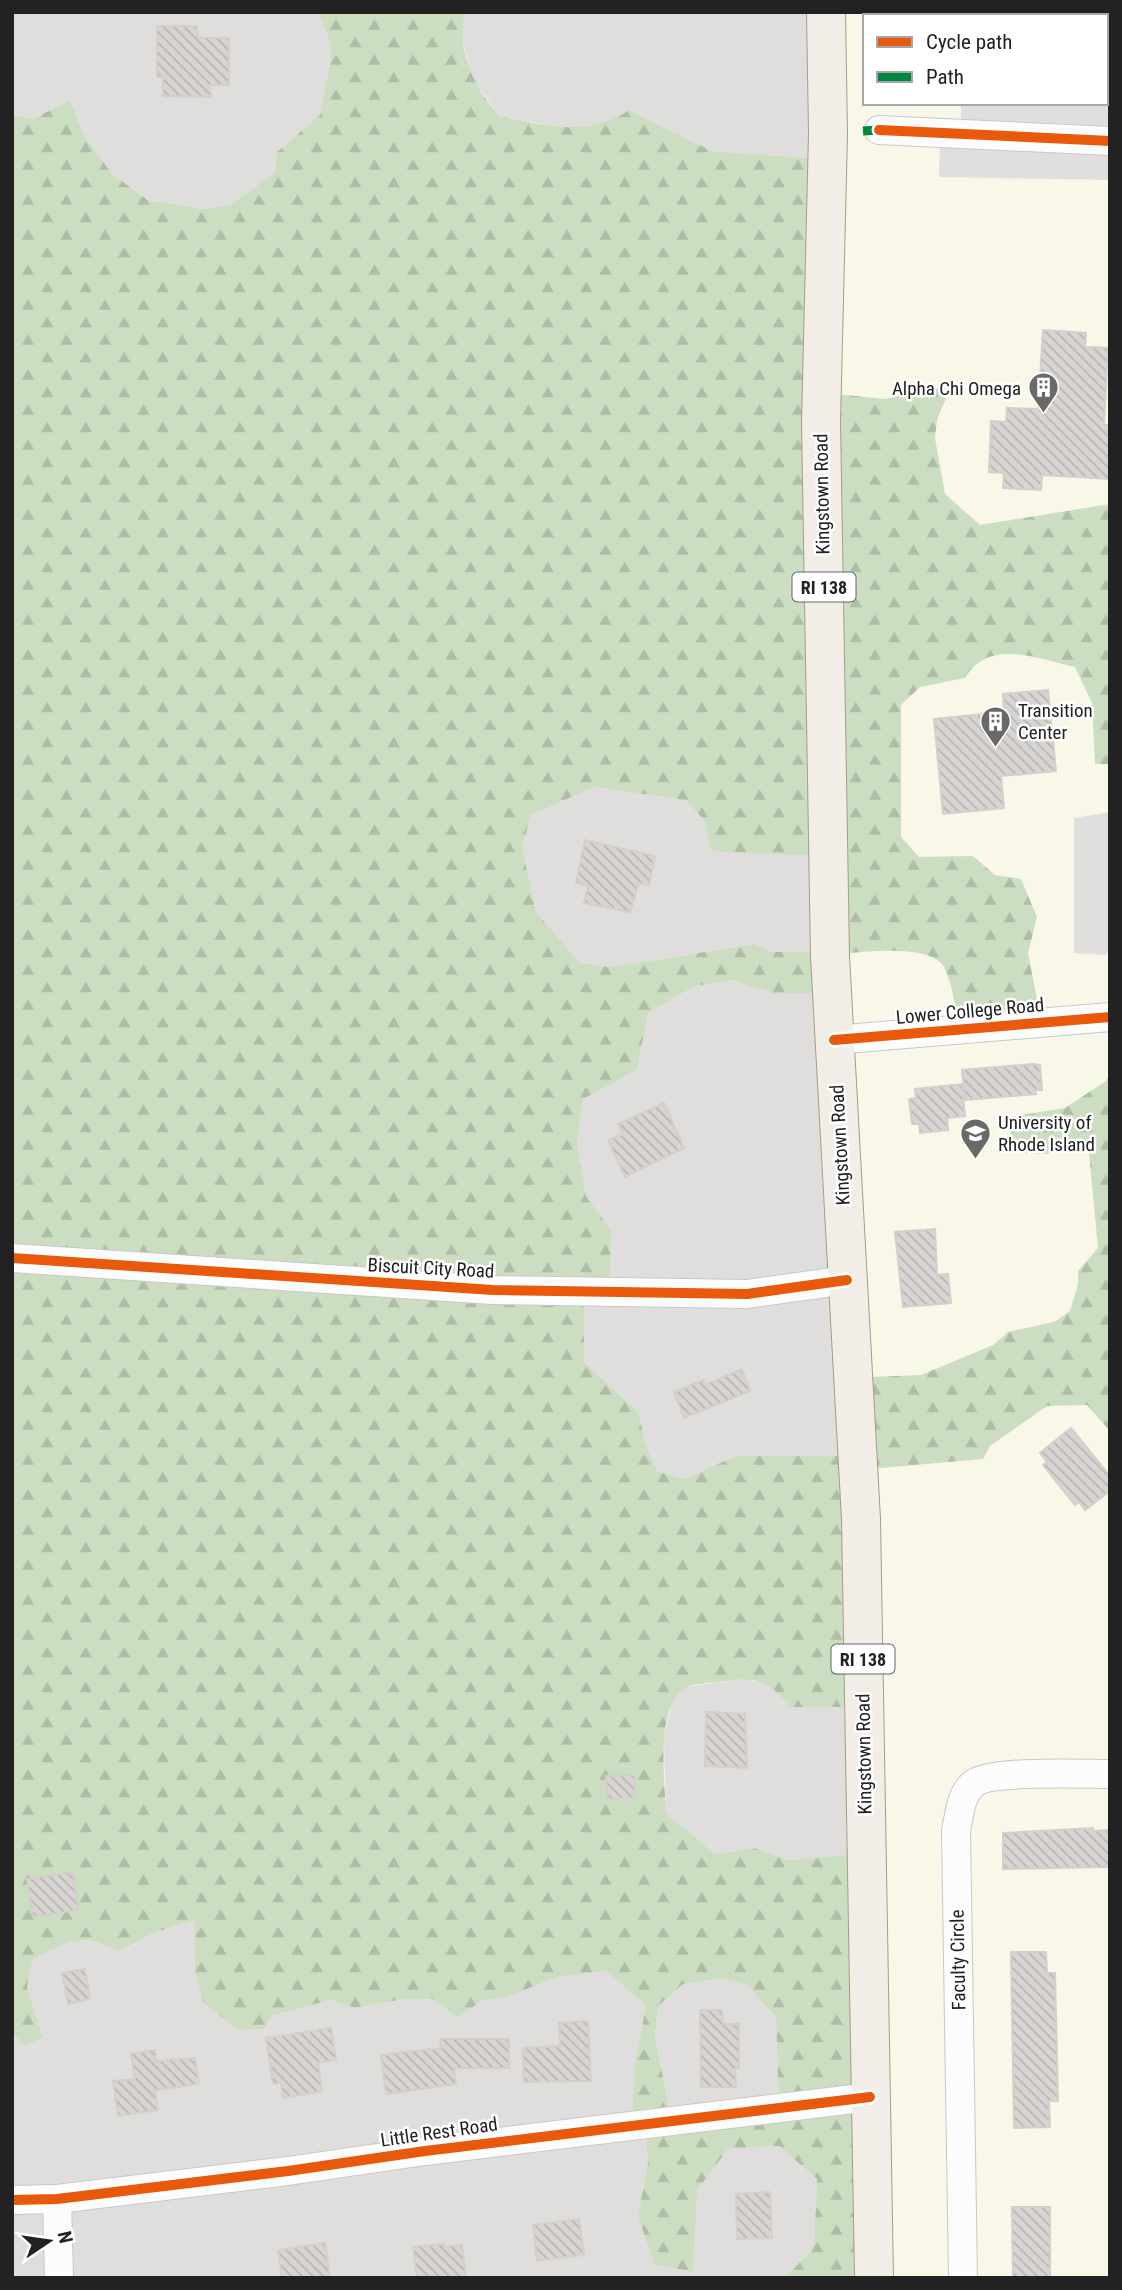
<svg xmlns="http://www.w3.org/2000/svg" width="1122" height="2290" font-family="'Roboto Condensed',sans-serif">
	<style>
		.residential { fill: #dfdedc }
		.education { fill: #f8f7e8; fill-rule: evenodd }
		.forest { fill: url(#forest-firs); fill-rule: evenodd }
		.parking { fill: #e0dfde }
		.building { fill: url(#building-back-hatch); stroke: #d3d0cc; stroke-width: 2 }
		.lines { fill: none; stroke-linecap: round; stroke-linejoin: round }
		.street-casing { stroke: #c9c8c7; stroke-width: 30 }
		.primary-casing { stroke: #a79c86; stroke-width: 40 }
		.street { stroke: #fdfcfc; stroke-width: 28 }
		.primary { stroke: #f3ede7; stroke-width: 38 }
		.quiet { stroke: #00873e; stroke-width: 9; stroke-dasharray: 18 9; stroke-linecap: butt }
		.cycleway-casing { stroke: #fff; stroke-width: 15 }
		.cycleway { stroke: #e8590c; stroke-width: 10 }
		.labels { text-anchor: middle; dominant-baseline: central; stroke-width: 5; stroke-linejoin: round; paint-order: stroke }
		.shield { fill: #fff; stroke: #646464; stroke-width: 2 }
		.shield-label { font-size: 18px; font-weight: bold; fill: #222 }
		.poi-label { font-size: 19px; fill: #222; stroke: #fff; text-anchor: start }
		.street-label { font-size: 19px; fill: #222; stroke: #fff }
	</style>
	<defs>
		<pattern id="forest-firs" width="22" height="20" patternUnits="userSpaceOnUse" patternTransform="scale(1.75)"><rect width="22" height="20" fill="#cbdec1"/><path d="M5 1l3.5 6h-7zM16 11l3.5 6h-7z" fill="#aebea6"/></pattern>
		<pattern id="building-back-hatch" width="6" height="6" patternUnits="userSpaceOnUse" patternTransform="scale(1.75)"><rect width="6" height="6" fill="#d7d4d2"/><path d="M-1 5l2 2M0 0l6 6M5-1l2 2" fill="none" stroke="#b8b6b4"/></pattern>
	</defs>
	<rect width="100%" height="100%" fill="#f0eeeb"/>
	<g class="residential">
		<path d="M12,12h306l12,30 1,17 -11,57 -43,36 -1,21 -45,32 -29,4 -53,-9 -37,-26 -28,-39 -14,-35 -37,19 -21,-6z"/>
		<path d="M465,12h355l-3,147 -105,-8 -83,-41 -17,12 -43,7 -69,-13 -30,-41 -9,-47z"/>
		<path d="M594,787l91,13 21,22 114,33 3,96 -52,1 -16,-8 -144,23 -31,-4 -44,-51 -14,-65 9,-32z"/>
		<path d="M732,980l41,13 51,-1 24,464h-112l-52,23 -27,-8 -12,-28 -6,-30 -55,-51v-71l26,-6 1,-55 -25,-34 -9,-53 6,-44 54,-29 11,-57 47,-27z"/>
		<path d="M744,1679l26,5 21,23h66l3,147 -70,6 -36,-12 -39,6 -49,-41 -2,-75 9,-39 12,-12z"/>
		<path d="M194,1920l1,52 8,30 35,28 33,-14 59,-16 25,8 49,-9h29l25,19 23,-17 26,-4 50,-20 51,-6 38,35 -11,58 10,59 3,39 -10,54 16,47 39,9 3,-82 32,-41 51,-3 38,33 -3,68 -29,31h-773v-244l14,12 17,-9 -16,-50 5,-27 37,-21 33,2 17,11 37,-20z"/>
		<path d="M721,1978l27,7 28,32 3,91 -108,9 -16,-80 3,-31 25,-22z"/>
	</g>
	<path class="education" d="M826,12h284v2266h-236zM865,16h241v87h-241z"/>
	<path class="forest" d="M318,12h147c-9,39 9,76 35,104 45,9 89,22 129,-6l83,41 105,8 -2,233 70,7 66,-13 -14,34 -2,18 10,56 35,31 130,-21v260h-15l-3,-61 -17,-36c-38,-8 -86,-30 -110,11l-45,9 -19,18v132l18,20 54,-1 22,19 26,4 16,38 -9,36 13,67 -81,7c-5,-18 -7,-41 -15,-58 -12,-28 -90,-16 -116,-14l-3,38h-53l-41,-13 -37,6 -47,27 -11,57 -54,29 -6,44 9,53 25,34 -1,55 -26,6v71l55,51 6,30 12,28 27,8 52,-23h112l-1,-78 74,-3 72,-30 15,-13 46,-10 16,-11 8,-27v-13l20,-23 -10,-106 -41,12 -36,-2 -1,-35 55,-9 41,-27 4,-6v356l-23,-26 -40,1 -57,40 -7,13 -126,11v237h-66c-22,-24 -32,-31 -65,-26 -12,2 -33,1 -42,8 -29,19 -19,93 -18,124l49,41 39,-6 36,12 70,-6 3,424h-78l29,-31 3,-68 -38,-33 -51,3 -31,41 -4,82 -39,-8 -16,-48 10,-54 -3,-39h-13l3,-59 11,-58 -39,-35 -50,6 -50,20 -26,4 -23,17 -25,-19h-29l-49,9 -25,-8 -59,16 -8,13 -25,1 -35,-28 -8,-30 -1,-52 -38,12 -38,20c-34,-22 -53,-10 -86,8l-5,27 16,50 -17,9 -14,-12v-1920l21,5 37,-19 14,35 28,39 36,26 54,9 28,-4 45,-32 2,-21 43,-37 11,-56 -1,-17zM594,787l91,13 21,22 5,29 109,5 3,95 -52,1 -16,-8 -144,23 -31,-4 -44,-51 -14,-65 9,-32zM721,1978l26,7 29,32 3,91 -108,9 -16,-80 3,-31 25,-22z"/>
	<g class="parking">
		<path d="M1106,100h4v80l-171,-3 1,-41h21v-33h145z"/>
		<path d="M1110,812v139l-6,4 -30,-2v-135z"/>
	</g>
	<g class="building">
		<path d="M157,26h40l1,12h31v47h-19l1,12 -48,-1v-19h-6z"/>
		<path d="M1043,330l43,3 -1,14 23,1 -4,77h6v54l-68,-4 -1,15 -38,-2 1,-15 -15,-1 2,-51 15,1 1,-14 31,1z"/>
		<path d="M1048,690l8,81 -55,5 3,32 -61,6 -9,-95 70,-7 -1,-18z"/>
		<path d="M585,840l70,16 -6,29 -10,-2 -9,29 -46,-9 4,-17 -12,-3z"/>
		<path d="M1033,1064l7,1 2,25h-7l1,4 -71,6 -3,-30z"/>
		<path d="M962,1084l3,32 -18,2 1,12 -28,3 -1,-9h-7l-3,-25 7,-1 -1,-9z"/>
		<path d="M664,1103l20,45 -59,29 -17,-37 15,-6 -5,-10z"/>
		<path d="M935,1229l2,46 11,-1 3,29 -48,4 -8,-75z"/>
		<path d="M742,1369l8,22 -66,27 -10,-26 29,-12 2,5z"/>
		<path d="M1071,1428l39,48v15l-25,19 -6,-8 -4,3 -32,-40 4,-3 -7,-9z"/>
		<path d="M706,1712l39,2 2,54 -42,-2z"/>
		<path d="M634,1775l1,23 -27,1 -2,-23z"/>
		<path d="M1093,1828v3l16,-1 1,37 -107,2v-36z"/>
		<path d="M73,1872l5,38 -45,7 -6,-38z"/>
		<path d="M1011,1952h35l1,21h8l3,128h-9l1,26 -36,1z"/>
		<path d="M85,1969l5,30 -22,5 -6,-31z"/>
		<path d="M700,2010h22l1,14h16v44l-4,1 1,18h-35z"/>
		<path d="M588,2021l3,60 -67,1 -1,-34 37,-2 -1,-23z"/>
		<path d="M331,2028l5,32 -18,3 4,28 -39,7 -2,-15 -8,1 -7,-46z"/>
		<path d="M440,2039h69v29h-55l2,16 -70,10 -5,-39 60,-7z"/>
		<path d="M155,2050l1,11 39,-3 4,26 -44,6 3,20 -40,6 -5,-35 22,-2 -4,-26z"/>
		<path d="M770,2192l2,46 -35,1 -1,-45z"/>
		<path d="M1012,2207h38v71h-37z"/>
		<path d="M579,2219l5,36 -47,6 -4,-36z"/>
		<path d="M325,2243l5,35h-48l-4,-28z"/>
		<path d="M444,2244v3l18,-2 4,33h-49l-4,-31z"/>
	</g>
	<g class="lines">
		<defs>
			<g id="street">
				<path d="M879,130l231,11"/>
				<path d="M834,1040l276,-23"/>
				<path d="M12,1258l481,32 254,4 100,-14"/>
				<path d="M57,2199l2,79"/>
				<path d="M12,2200l45,-1 231,-28 137,-20 445,-54"/>
				<path d="M963,2278l-7,-448c4,-17 4,-34 17,-46 15,-14 112,-10 137,-10"/>
			</g>
			<path id="primary" d="M826,12l2,122 -7,288 9,534 31,563 13,759"/>
		</defs>
		<use href="#street" class="street-casing"/>
		<use href="#primary" class="primary-casing"/>
		<use href="#street" class="street"/>
		<use href="#primary" class="primary"/>
		<path class="quiet" d="M863,131l16,-1"/>
		<defs>
			<g id="cycleway">
				<path d="M879,130l231,11"/>
				<path d="M834,1040l276,-23"/>
				<path d="M12,1258l481,32 254,4 100,-14"/>
				<path d="M12,2200l45,-1 231,-28 137,-20 445,-54"/>
			</g>
		</defs>
		<use href="#cycleway" class="cycleway-casing"/>
		<use href="#cycleway" class="cycleway"/>
	</g>
	<defs>
		<symbol id="building-pin" viewBox="-11 -11 22 30"><path d="M0 17L-7.5 6A9.5 9.5 0 1 1 7.5 6Z" fill="#6a6968" stroke="#fff"/><path d="M-4-6H4V6H1V3H-1V6H-4ZM-2.5-4.3h1.7v1.8h-1.7ZM.8-4.3h1.7v1.8H.8ZM-2.5-1h1.7V.8h-1.7ZM.8-1h1.7V.8H.8Z" fill="#fff"/></symbol>
		<symbol id="university-pin" viewBox="-11 -11 22 30"><path d="M0 17L-7.5 6A9.5 9.5 0 1 1 7.5 6Z" fill="#6a6968" stroke="#fff"/><path d="M0-5L7-2L0 1L-7-2ZM-4 1L0 2.5L4 1V4Q0 6-4 4Z" fill="#fff"/></symbol>
	</defs>
	<g fill-rule="evenodd">
		<use href="#building-pin" x="1026" y="370" width="35" height="47"/>
		<use href="#building-pin" x="978" y="704" width="35" height="47"/>
		<use href="#university-pin" x="958" y="1116" width="35" height="47"/>
	</g>
	<g class="labels">
		<g class="shield">
			<rect x="792.5" y="572.5" width="63" height="29" rx="5"/>
			<rect x="831.5" y="1644.5" width="63" height="29" rx="5"/>
		</g>
		<g class="shield-label">
			<text x="824" y="587">RI 138</text>
			<text x="863" y="1659">RI 138</text>
		</g>
		<g class="poi-label">
			<text x="1021" y="388" text-anchor="end">Alpha Chi Omega</text>
			<text x="1018" y="710">Transition<tspan x="1018" dy="22">Center</tspan></text>
			<text x="998" y="1122">University of<tspan x="998" dy="22">Rhode Island</tspan></text>
		</g>
		<g class="street-label">
			<text transform="translate(822 494) rotate(-91)">Kingstown Road</text>
			<text transform="translate(970 1011) rotate(-5)">Lower College Road</text>
			<text transform="translate(840 1145) rotate(-93)">Kingstown Road</text>
			<text transform="translate(431 1268) rotate(3)">Biscuit City Road</text>
			<text transform="translate(864 1754) rotate(-91)">Kingstown Road</text>
			<text transform="translate(958 1960) rotate(-91)">Faculty Circle</text>
			<text transform="translate(439 2132) rotate(-8)">Little Rest Road</text>
		</g>
	</g>
	<rect width="1122" height="2290" fill="none" stroke="#222222" stroke-width="28"/>
	<rect x="863" y="14" width="245" height="91" fill="#ffffff" stroke="#a7a7a7" stroke-width="2"/>
	<rect x="877" y="37" width="35" height="10" fill="#e8590c" stroke="#a7a7a7" stroke-width="2"/>
	<text x="926" y="49" font-size="21" fill="#222222">Cycle path</text>
	<rect x="877" y="72" width="35" height="10" fill="#00873e" stroke="#a7a7a7" stroke-width="2"/>
	<text x="926" y="84" font-size="21" fill="#222222">Path</text>
	<g transform="translate(49 2241) rotate(77)" stroke="#ffffff" stroke-width="5" paint-order="stroke">
	<path d="M0-5L12 26L0 18L-12 26Z" fill="#222222"/>
	<text y="-10" font-size="19" font-weight="bold" text-anchor="middle" fill="#222222">N</text>
	</g>
</svg>
